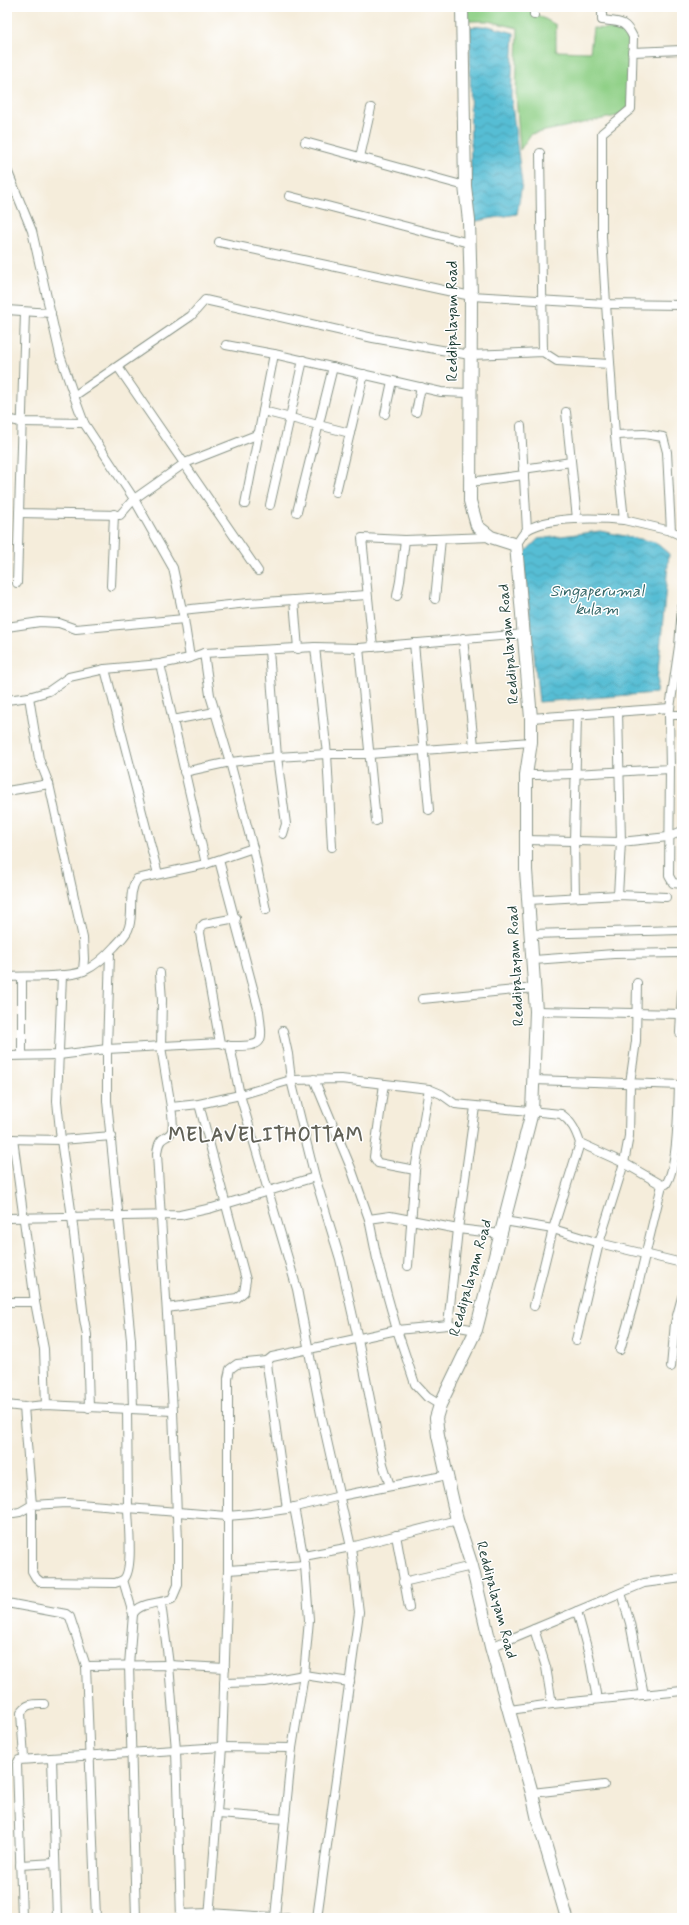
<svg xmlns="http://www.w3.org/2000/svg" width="689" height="1925" font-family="Mynerve,sans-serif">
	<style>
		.green { fill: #90d087; stroke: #58865e }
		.water { fill: url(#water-waves); stroke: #3b7d84 }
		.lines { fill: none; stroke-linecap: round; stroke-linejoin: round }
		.street-casing { stroke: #8a9588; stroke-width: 10 }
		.secondary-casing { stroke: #8a9588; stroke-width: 14 }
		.street { stroke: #fff; stroke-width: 8 }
		.secondary { stroke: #fff; stroke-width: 12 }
		.labels { text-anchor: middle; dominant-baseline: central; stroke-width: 3; stroke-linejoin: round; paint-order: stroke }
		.street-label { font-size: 15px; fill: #1f3d34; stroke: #fff }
		.water-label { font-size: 16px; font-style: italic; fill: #306364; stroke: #fff }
		.district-label { font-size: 19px; font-weight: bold; letter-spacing: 1px; fill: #616157; stroke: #fff }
	</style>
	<defs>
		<pattern id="water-waves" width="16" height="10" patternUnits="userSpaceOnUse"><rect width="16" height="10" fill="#57bdd4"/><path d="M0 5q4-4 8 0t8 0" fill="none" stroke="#479bad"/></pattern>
	</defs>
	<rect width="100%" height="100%" fill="#fff"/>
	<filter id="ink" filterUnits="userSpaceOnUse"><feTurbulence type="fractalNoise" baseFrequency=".025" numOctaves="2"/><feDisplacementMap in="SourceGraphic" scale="8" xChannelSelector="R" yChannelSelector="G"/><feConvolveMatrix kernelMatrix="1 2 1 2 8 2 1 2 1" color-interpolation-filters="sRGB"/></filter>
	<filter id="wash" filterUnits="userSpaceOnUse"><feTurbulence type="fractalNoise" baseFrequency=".012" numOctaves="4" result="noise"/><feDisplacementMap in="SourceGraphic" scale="16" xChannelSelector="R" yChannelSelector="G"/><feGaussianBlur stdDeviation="0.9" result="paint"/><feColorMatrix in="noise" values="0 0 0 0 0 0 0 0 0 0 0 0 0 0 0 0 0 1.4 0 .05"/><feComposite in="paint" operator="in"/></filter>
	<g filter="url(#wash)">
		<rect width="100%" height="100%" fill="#f5eddb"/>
		<path class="green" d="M466,7h70v7l20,11v26l34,1 3,-24 32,2 5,9 -1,68 -12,9 -86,18 -11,16 -4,-56 2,-66 -30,-7h-22z"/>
		<g class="water">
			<path d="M488,26l26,7 -3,64 11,87 -5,30 -46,8 -1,-195z"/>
			<path d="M600,531l55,11 14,12 -13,139 -117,9 -16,-148 15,-15z"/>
		</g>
	</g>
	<g filter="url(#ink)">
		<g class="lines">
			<defs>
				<g id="street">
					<path d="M534,7v8"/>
					<path d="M602,7v13c17,2 23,0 31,17l-2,72 -29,24v104l4,67 76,1"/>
					<path d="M632,52l50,-2"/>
					<path d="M305,142l160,44"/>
					<path d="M540,153l3,199"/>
					<path d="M360,157l11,-49"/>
					<path d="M7,170l25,61 28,124 14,41 10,27 50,76 39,69 11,51 6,39"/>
					<path d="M289,196l180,47"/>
					<path d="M219,242l252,54 135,8 9,131 9,85c-25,-2 -75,-4 -97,10 -4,3 -8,11 -11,15"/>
					<path d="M7,310l44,3"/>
					<path d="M25,312l-6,201 101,2 14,-16 51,-36 74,-29"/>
					<path d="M226,345l48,9 167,38 28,1"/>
					<path d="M118,367l140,204"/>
					<path d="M74,396l117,-80 14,-16 168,38 97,17 73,-3 14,9 53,3"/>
					<path d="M263,411l87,22"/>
					<path d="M416,412l5,-25"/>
					<path d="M566,412l11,107"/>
					<path d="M385,414l7,-33"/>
					<path d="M7,419l14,3 63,1"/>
					<path d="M521,426l6,104"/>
					<path d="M615,435l29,-1 19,3 4,15 4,79 11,5"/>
					<path d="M523,469l48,-7"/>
					<path d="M470,482l54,-7"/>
					<path d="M336,492l28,-118"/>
					<path d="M245,504l29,-150"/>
					<path d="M270,505l33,-145"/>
					<path d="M297,512l36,-145"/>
					<path d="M624,520l47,11"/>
					<path d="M17,583l2,-70"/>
					<path d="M111,586l3,-72"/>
					<path d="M397,596l3,-15 5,-41"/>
					<path d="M435,599l6,-60"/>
					<path d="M294,600l4,49"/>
					<path d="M182,610l66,-7 119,-8"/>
					<path d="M7,627l33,-5 19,1 17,6 108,-10"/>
					<path d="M463,638l11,108"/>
					<path d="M414,643l15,167"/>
					<path d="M315,647l12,107 5,93"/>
					<path d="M373,647l-11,-109 43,2 86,-3"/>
					<path d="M359,648l17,173"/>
					<path d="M269,650l8,107 9,67 -3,10"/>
					<path d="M204,653l6,42 20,67 23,86 -47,16"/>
					<path d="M105,669l53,205"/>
					<path d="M29,697l10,62 10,25 34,154 1,21 -1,12"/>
					<path d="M7,700l22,-3 20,-6 20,-14 36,-8 55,-5 30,-6 14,-5 111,-6 44,1 166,-14"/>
					<path d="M669,715h13"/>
					<path d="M531,718l139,-10"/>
					<path d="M173,720l42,-8"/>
					<path d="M670,769l-1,107 4,7 9,1"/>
					<path d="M184,772l46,-10 47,-5 50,-3h42l162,-12"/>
					<path d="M526,775c48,0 96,-4 144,-6l-1,-54 10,-69 3,-39"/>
					<path d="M7,791l42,-7"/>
					<path d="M526,840l95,2 47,-5 14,-6"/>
					<path d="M253,848l13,62"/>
					<path d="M219,860l40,151c4,34 6,35 -29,35"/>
					<path d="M618,895l3,-53 -3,-131"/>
					<path d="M575,897l-1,-56 3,-126"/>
					<path d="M529,900l89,-5 48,2"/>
					<path d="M236,918l-32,6 -3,3 -1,6 20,110 10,3 10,49 57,194 24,125 30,133 8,65 -42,306"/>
					<path d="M531,934l151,-4"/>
					<path d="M110,953l-3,96 113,-6"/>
					<path d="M534,960l80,-6 68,-1"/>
					<path d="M160,973l2,27 -1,47 10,60 28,-3 41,-9 51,-15 50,-1 88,10 12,5 14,10 106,10c11,8 15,17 19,29l-27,86 -19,77"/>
					<path d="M62,975l-5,126 4,39 11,77 12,102 3,16 2,73"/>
					<path d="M7,977c18,-1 62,1 77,-6 11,-5 22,-15 31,-25 5,-6 12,-11 14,-19 5,-16 -2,-33 8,-48l69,-15 -46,-200"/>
					<path d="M22,977v78"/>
					<path d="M422,999l113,-11"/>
					<path d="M536,1011l145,3"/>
					<path d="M283,1031l5,23 3,26 24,97 25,82 18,80 25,125 7,22"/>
					<path d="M680,1033l2,-41"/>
					<path d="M7,1056l52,-1 48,-6v52l24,239 2,68"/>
					<path d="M314,1079l37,89 18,51"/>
					<path d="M534,1080l148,5"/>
					<path d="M384,1084l-10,73 4,6 37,7"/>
					<path d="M475,1107l-17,122 -10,96 28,5"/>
					<path d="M7,1139l54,1 51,-4"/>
					<path d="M13,1139l22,163 9,47 2,56"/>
					<path d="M580,1143l44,20 38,22 4,-1c12,-17 12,-76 13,-99"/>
					<path d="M7,1218l173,-3 32,-7 103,-31"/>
					<path d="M504,1221l49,8 46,14 83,20"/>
					<path d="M408,1266l7,-96 14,-81"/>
					<path d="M7,1302h28"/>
					<path d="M167,1308l70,-10 7,-6 2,-12 -47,-176"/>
					<path d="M448,1325l-51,5 -20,-71 -8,-40 21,-3 68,13 43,5"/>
					<path d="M576,1340l23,-97 25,-80 5,-27 1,-53 6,-42 1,-58"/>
					<path d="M620,1350l15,-52 27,-113"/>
					<path d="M671,1367l4,-44 7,-26"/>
					<path d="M7,1405l17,2 22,-2 127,6"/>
					<path d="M127,1408l1,100 99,8 24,-2 36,-5 53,-13 108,-21"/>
					<path d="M287,1509l-19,-137 -1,-11 5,-4 125,-27 18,54 12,13 13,8"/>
					<path d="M7,1514l13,-2 12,-7 35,-2 61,5c0,15 6,61 -4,71 -2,2 -6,3 -9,4l-74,-1 -5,-4 -4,-7v-66l-8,-98"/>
					<path d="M396,1535l13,73"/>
					<path d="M304,1556l47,-9 106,-27"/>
					<path d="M228,1570l77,-5"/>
					<path d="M123,1580l10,34"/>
					<path d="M403,1582l69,-16"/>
					<path d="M621,1593l9,30 14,72"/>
					<path d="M7,1603l59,11 4,3 16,49"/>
					<path d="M161,1603l8,62 7,85 5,168"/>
					<path d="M577,1611l12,44 8,44"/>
					<path d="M534,1629l12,38 6,37"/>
					<path d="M491,1647l153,-64 38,-5"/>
					<path d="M224,1683l41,-1 39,-7 46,7"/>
					<path d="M510,1710l42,-6 130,-13"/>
					<path d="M24,1758l-3,-45c5,-10 13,-9 23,-9"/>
					<path d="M52,1758l5,160"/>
					<path d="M532,1793l72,-8"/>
					<path d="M218,1814l67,5"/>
					<path d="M20,1865l35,-2"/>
					<path d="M182,1914l27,-1 47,3"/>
					<path d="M22,1918l-5,-154 2,-4 203,-13 70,1 12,-73 5,-55 -4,-55 -11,-58"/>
					<path d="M96,1918l-10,-252 83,-1 56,3"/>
					<path d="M136,1918l-7,-253 4,-51c7,-12 26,-10 39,-15l6,-14v-43l-5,-131 -16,-257c2,-21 10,-13 15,-23 2,-7 0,-17 -1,-24"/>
					<path d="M209,1918l13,-171 6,-177v-192l2,-9 7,-5 30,-3"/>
					<path d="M256,1918v-2l19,1"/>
					<path d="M287,1918l-12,-1 17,-169"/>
				</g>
				<path id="secondary" d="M462,7l3,179 4,35 2,75 -1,205 7,25 14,11 25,8 15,173v24l-5,33v95l10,141 -4,101 -56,218 -36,75 -4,13 2,18 19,84 15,46 19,81 41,146 6,27 29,98"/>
			</defs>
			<use href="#street" class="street-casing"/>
			<use href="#secondary" class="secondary-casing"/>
			<use href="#street" class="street"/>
			<use href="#secondary" class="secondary"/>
		</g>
	</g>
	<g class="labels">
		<g class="street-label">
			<text transform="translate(453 321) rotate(-90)">Reddipalayam Road</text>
			<text transform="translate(509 644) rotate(-95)">Reddipalayam Road</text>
			<text transform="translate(516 966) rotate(-93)">Reddipalayam Road</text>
			<text transform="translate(471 1278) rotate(-74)">Reddipalayam Road</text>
			<text transform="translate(496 1600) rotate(75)">Reddipalayam Road</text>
		</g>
		<g class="water-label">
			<text x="597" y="591">Singaperumal<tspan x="597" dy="18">kulam</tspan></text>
		</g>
		<g class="district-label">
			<text x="266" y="1135">MELAVELITHOTTAM</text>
		</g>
	</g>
	<rect width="689" height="1925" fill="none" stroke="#fff" stroke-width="24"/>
</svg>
